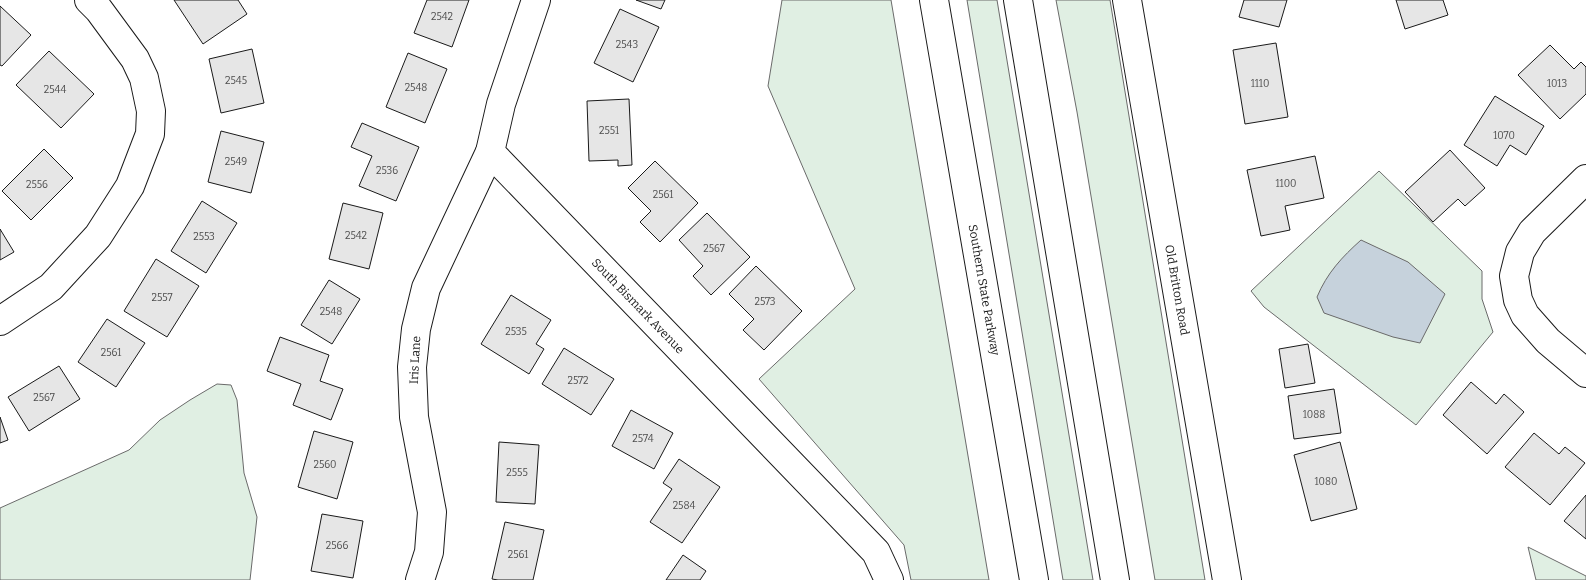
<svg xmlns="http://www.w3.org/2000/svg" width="1586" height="580" font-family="Bitter,serif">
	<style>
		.green { fill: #e0efe3; stroke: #6a6a6a }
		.water { fill: #c6d2dc; stroke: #6a6a6a }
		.building { fill: #e6e6e6; stroke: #1a1a1a }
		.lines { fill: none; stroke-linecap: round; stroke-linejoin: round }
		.minor-casing { stroke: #1a1a1a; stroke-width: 30 }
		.highway-casing { stroke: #1a1a1a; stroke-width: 30 }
		.minor { stroke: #fff; stroke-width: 28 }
		.highway { stroke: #fff; stroke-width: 28 }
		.labels { text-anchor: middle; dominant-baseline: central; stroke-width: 4; stroke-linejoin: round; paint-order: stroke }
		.number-label { font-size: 10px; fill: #4d4d4d }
		.street-label { font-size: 12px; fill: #1a1a1a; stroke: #fff }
	</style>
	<rect width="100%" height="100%" fill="#fff"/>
	<g class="green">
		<path d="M782,0h109l98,580h-78l-7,-35 -145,-166 96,-90 -87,-203z"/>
		<path d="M967,0h30l96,580h-30z"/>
		<path d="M1056,0h54l95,580h-50l-78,-468z"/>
		<path d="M1379,171l103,100v28l11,33 -77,93 -152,-118 -13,-16z"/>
		<path d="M217,384l14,1 6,15 7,73 13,44 -7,63h-250v-72l129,-58 31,-30 30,-20z"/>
		<path d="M1528,547l58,29v4h-50z"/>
	</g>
	<path class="water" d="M1361,240l47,22 37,32 -25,49 -27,-6 -69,-24 -7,-16c10,-24 25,-40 44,-57z"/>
	<g class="building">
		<path d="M174,0h64l9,14 -44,30z"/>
		<path d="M427,0h42l-17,47 -38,-14z"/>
		<path d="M636,0h29l-4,9z"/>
		<path d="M1244,0h43l-8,27 -40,-10z"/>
		<path d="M1396,0h47l5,15 -43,14z"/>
		<path d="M0,6l31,29 -29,31 -2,-1z"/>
		<path d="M620,9l39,18 -26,55 -39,-19z"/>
		<path d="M1276,43l12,74 -43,7 -12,-74z"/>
		<path d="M1550,45l24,24 7,-7 5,5v27l-26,25 -42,-44z"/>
		<path d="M252,49l12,54 -43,10 -12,-54z"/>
		<path d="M49,51l45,43 -33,34 -45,-43z"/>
		<path d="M408,53l39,16 -22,54 -39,-16z"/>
		<path d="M1495,96l49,30 -18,29 -16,-10 -13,21 -33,-21z"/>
		<path d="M629,99l3,66 -14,1v-6l-29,1 -2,-60z"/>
		<path d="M362,123l57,24 -23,54 -37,-15 13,-30 -21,-9z"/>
		<path d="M221,131l43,11 -13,51 -43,-11z"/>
		<path d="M44,149l29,29 -42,42 -29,-29z"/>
		<path d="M1450,150l35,38 -20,18 -7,-7 -25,23 -28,-30z"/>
		<path d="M1315,156l9,42 -39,8 5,24 -29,6 -14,-66z"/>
		<path d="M655,161l43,42 -38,39 -20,-20 11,-11 -23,-23z"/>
		<path d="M202,201l35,22 -31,50 -35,-22z"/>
		<path d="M343,203l40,10 -14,56 -40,-10z"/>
		<path d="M707,213l43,44 -39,38 -18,-19 10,-10 -24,-26z"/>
		<path d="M0,229l14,23 -14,8z"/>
		<path d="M156,259l43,27 -32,51 -43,-26z"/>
		<path d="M756,266l46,45 -38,39 -21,-20 11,-11 -25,-25z"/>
		<path d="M329,280l31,19 -28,45 -31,-19z"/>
		<path d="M511,295l40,25 -15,24 8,5 -15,25 -48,-30z"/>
		<path d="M107,319l38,24 -29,44 -38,-25z"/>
		<path d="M280,337l49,18 -9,26 23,8 -12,31 -38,-15 8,-21 -34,-13z"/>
		<path d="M1308,344l7,39 -30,5 -6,-39z"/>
		<path d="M564,348l50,31 -23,36 -49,-31z"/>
		<path d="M59,366l21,33 -51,32 -21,-34z"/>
		<path d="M1471,382l25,22 8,-10 20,18 -37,42 -44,-39z"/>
		<path d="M1334,389l7,44 -47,6 -6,-43z"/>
		<path d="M631,410l42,23 -19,36 -42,-23z"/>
		<path d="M0,417l8,23 -8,3z"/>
		<path d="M314,431l39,11 -16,57 -39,-12z"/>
		<path d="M1534,433l25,21 6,-7 20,16 -35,42 -45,-38z"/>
		<path d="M499,442l40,3 -4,59 -39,-2z"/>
		<path d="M1340,442l17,67 -46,12 -17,-66z"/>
		<path d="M679,459l41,28 -38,56 -32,-21 22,-33 -9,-6z"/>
		<path d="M1586,495v44l-22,-18z"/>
		<path d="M322,514l41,7 -10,57 -42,-7z"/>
		<path d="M505,522l39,8 -11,50h-35l-6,-1z"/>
		<path d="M683,555l23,16 -6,9h-34z"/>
	</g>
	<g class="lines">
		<defs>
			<g id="minor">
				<path d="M536,0l-35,104 -11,48 386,400 13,28"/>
				<path d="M1127,0l100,580"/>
				<path d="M1586,179l-54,53 -12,20 -6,24 4,24 7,15 23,26 38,32"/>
				<path d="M0,321l51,-34 47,-51 32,-50 20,-52 1,-23 -7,-33 -9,-19 -36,-49 -10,-10"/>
				<path d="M420,580l9,-28 3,-40 -18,-95 -2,-50 4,-38 10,-41 64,-136"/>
			</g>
			<g id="highway">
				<path d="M934,0l100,580"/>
				<path d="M1018,0l97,580"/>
			</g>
		</defs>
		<use href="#minor" class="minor-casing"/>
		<use href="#highway" class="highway-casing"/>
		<use href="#minor" class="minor"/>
		<use href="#highway" class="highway"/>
	</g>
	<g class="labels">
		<g class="number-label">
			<text x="442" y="17">2542</text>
			<text x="627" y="45">2543</text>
			<text x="236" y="81">2545</text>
			<text x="1260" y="84">1110</text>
			<text x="1557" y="84">1013</text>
			<text x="416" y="88">2548</text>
			<text x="55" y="90">2544</text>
			<text x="609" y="131">2551</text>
			<text x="1504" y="136">1070</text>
			<text x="236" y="162">2549</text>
			<text x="387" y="171">2536</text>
			<text x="1286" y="184">1100</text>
			<text x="37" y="185">2556</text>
			<text x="663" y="195">2561</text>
			<text x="356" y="236">2542</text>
			<text x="204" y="237">2553</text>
			<text x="714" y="249">2567</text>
			<text x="162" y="298">2557</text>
			<text x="765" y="302">2573</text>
			<text x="331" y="312">2548</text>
			<text x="516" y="332">2535</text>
			<text x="111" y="353">2561</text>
			<text x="578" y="381">2572</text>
			<text x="44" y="398">2567</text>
			<text x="1314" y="415">1088</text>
			<text x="643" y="439">2574</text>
			<text x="325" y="465">2560</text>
			<text x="517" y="473">2555</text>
			<text x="1326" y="482">1080</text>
			<text x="684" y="506">2584</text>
			<text x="337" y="546">2566</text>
			<text x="518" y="555">2561</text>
		</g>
		<g class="street-label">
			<text transform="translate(984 290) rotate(80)">Southern State Parkway</text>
			<text transform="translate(1177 290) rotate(80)">Old Britton Road</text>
			<text transform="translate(638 306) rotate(46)">South Bismark Avenue</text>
			<text transform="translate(415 360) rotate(-87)">Iris Lane</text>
		</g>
	</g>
</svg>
